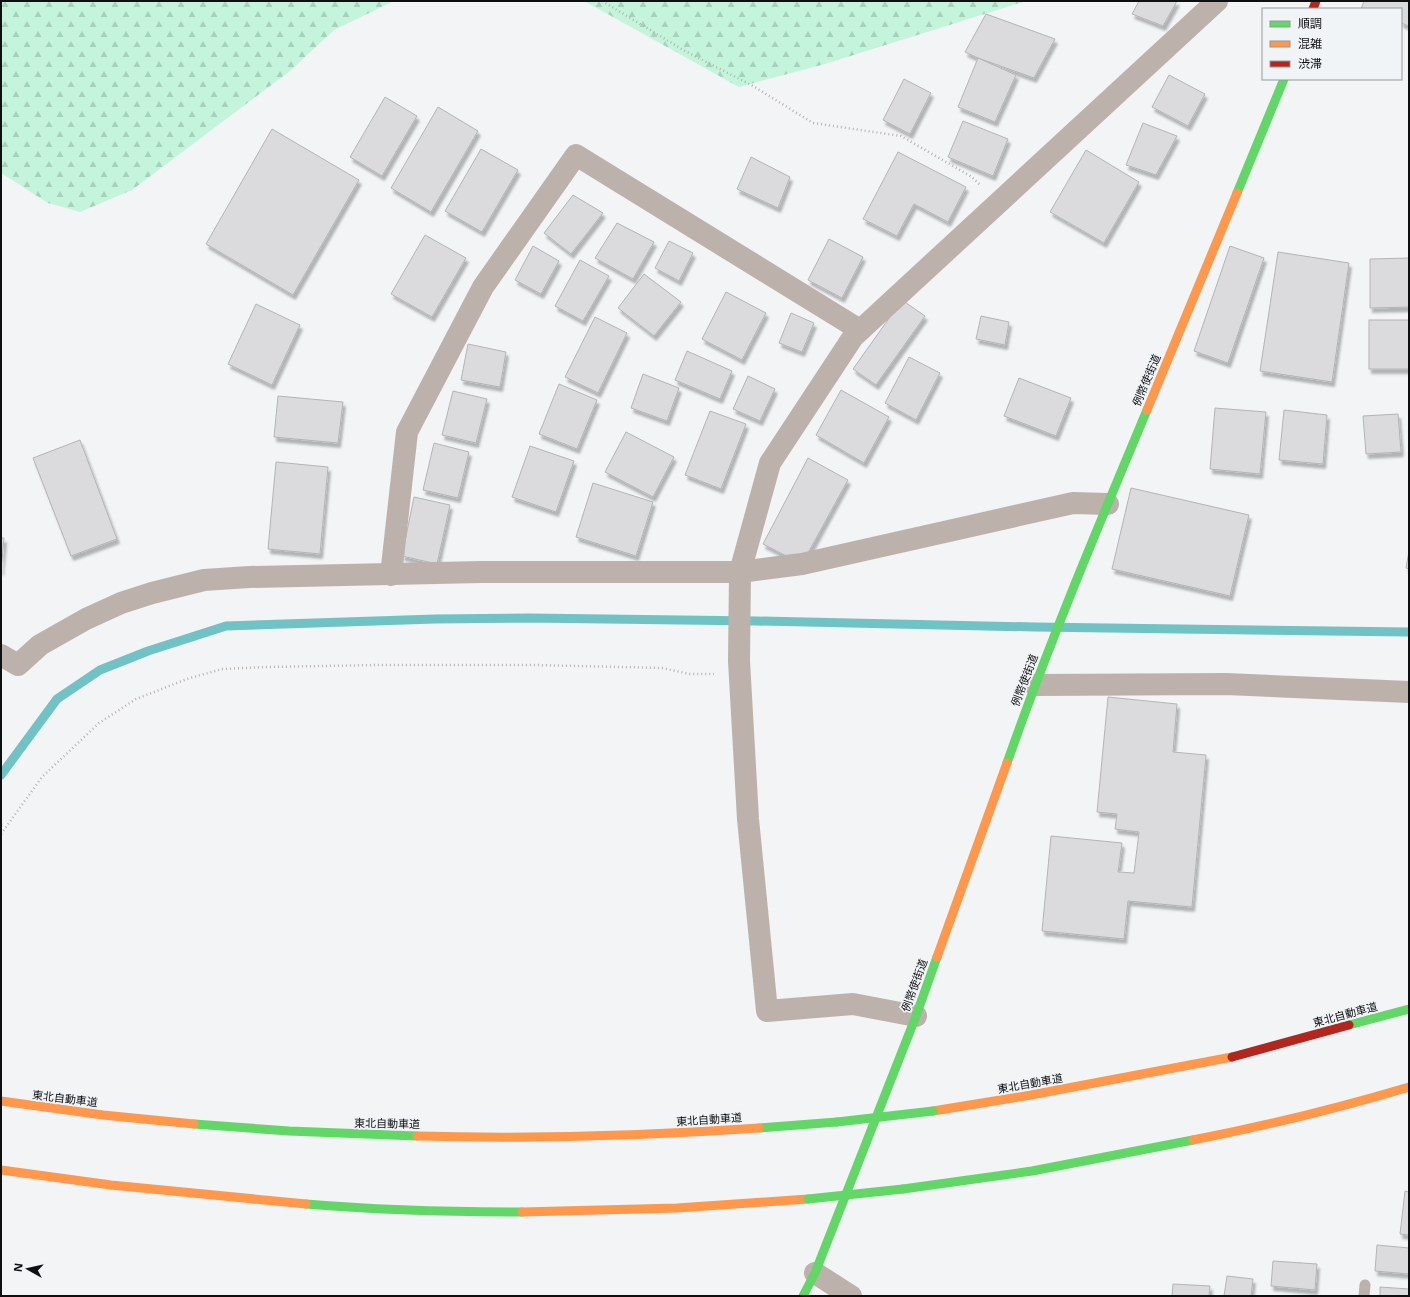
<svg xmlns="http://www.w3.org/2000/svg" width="1410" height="1297" font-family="'Noto Sans','Noto Sans JP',sans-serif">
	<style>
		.forest { fill: url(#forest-firs) }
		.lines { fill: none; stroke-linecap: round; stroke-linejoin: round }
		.stream { stroke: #70c2c4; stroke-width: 9 }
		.building { fill: #dbdbdd; stroke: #b4b4b6; filter: url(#shadow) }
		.path { stroke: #b7b1ad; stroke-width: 2.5; stroke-dasharray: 1 3; stroke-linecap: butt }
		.lane { stroke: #bdb2ab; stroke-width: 11 }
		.street { stroke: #bdb2ab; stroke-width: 22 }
		.fast { stroke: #63d668; stroke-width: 9 }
		.slow { stroke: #ff974d; stroke-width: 9 }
		.jam { stroke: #b3261e; stroke-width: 9 }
		.fast-bridge { stroke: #63d668; stroke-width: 9 }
		.labels { text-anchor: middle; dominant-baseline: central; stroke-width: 3.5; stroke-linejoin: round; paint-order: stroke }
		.street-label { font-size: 11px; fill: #0e0f10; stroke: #f1f4f7 }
	</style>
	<defs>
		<pattern id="forest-firs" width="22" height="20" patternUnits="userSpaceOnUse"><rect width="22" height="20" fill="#c4f5dc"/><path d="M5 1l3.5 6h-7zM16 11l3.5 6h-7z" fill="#a7d1bc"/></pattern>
		<filter id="shadow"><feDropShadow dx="2.5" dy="4.5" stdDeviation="1" flood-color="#0004"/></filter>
	</defs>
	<rect width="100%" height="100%" fill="#f2f4f6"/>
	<g class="forest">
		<path d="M1,1h393l-60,29 -44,41 -158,119 -52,22 -32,-9 -47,-30z"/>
		<path d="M584,1h442l-201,63 -86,23z"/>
	</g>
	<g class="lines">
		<path class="stream" d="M1,775l56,-76 43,-29 48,-19 78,-25 209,-7 94,-1 228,3 278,6 374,5"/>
	</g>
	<g class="building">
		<path d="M1139,1h38l-14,25 -31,-12z"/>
		<path d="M1364,1h45v25l-8,-3v-14h-40z"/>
		<path d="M986,14l69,25 -21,39 -56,-20 -13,-6z"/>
		<path d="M978,58l38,17 -21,47 -37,-15z"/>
		<path d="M1169,75l36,19 -17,32 -36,-19z"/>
		<path d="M904,79l27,14 -21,41 -27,-14z"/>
		<path d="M385,97l32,19 -35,60 -32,-19z"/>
		<path d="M438,107l40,24 -47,81 -40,-24z"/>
		<path d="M963,121l45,18 -15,37 -45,-19z"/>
		<path d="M1143,123l34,13 -21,39 -30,-10z"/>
		<path d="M272,129l87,51 -66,115 -87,-51z"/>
		<path d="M481,149l37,21 -36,62 -37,-21z"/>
		<path d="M1086,150l53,32 -35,61 -54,-31z"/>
		<path d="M898,152l68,35 -18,35 -34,-18 -17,32 -34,-17z"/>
		<path d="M751,157l39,20 -12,31 -41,-19z"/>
		<path d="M573,195l30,18 -32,41 -27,-21z"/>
		<path d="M617,223l37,19 -21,37 -38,-21z"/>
		<path d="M425,235l41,23 -34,59 -41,-23z"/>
		<path d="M829,239l34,18 -21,41 -34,-18z"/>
		<path d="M669,241l24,12 -14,28 -24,-13z"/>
		<path d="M533,246l26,15 -18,33 -26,-14z"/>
		<path d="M1230,246l34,12 -36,105 -34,-12z"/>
		<path d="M1278,252l71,11 -17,119 -72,-11z"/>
		<path d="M1409,258v49l-39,1v-49z"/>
		<path d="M580,260l29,16 -26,45 -28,-15z"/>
		<path d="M644,274l37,28 -27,34 -36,-28z"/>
		<path d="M726,292l40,21 -24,47 -40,-21z"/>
		<path d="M902,300l23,16 -49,69 -23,-16z"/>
		<path d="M256,304l44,21 -28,60 -44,-21z"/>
		<path d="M791,313l23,10 -12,29 -23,-9z"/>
		<path d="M981,316l28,6 -4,23 -29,-6z"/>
		<path d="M595,317l32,16 -29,60 -33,-16z"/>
		<rect x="1369" y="320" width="40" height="49"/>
		<path d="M468,344l38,8 -6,35 -39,-7z"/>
		<path d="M687,351l45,20 -12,28 -45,-19z"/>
		<path d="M909,357l31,16 -24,47 -31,-17z"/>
		<path d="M643,374l36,14 -12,33 -36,-13z"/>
		<path d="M748,376l27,13 -15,32 -27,-12z"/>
		<path d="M1019,378l52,20 -15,38 -52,-20z"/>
		<path d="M559,384l38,16 -20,49 -38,-15z"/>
		<path d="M841,390l48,27 -25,46 -48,-28z"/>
		<path d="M453,391l34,8 -11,44 -34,-8z"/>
		<path d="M278,396l65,6 -5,41 -64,-6z"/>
		<path d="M1215,408l51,4 -6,62 -50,-5z"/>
		<path d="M1284,410l43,5 -4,49 -44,-4z"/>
		<path d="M710,411l36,13 -25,65 -36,-14z"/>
		<path d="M1398,414l3,38 -35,2 -3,-38z"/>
		<path d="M626,432l48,25 -21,40 -48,-25z"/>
		<path d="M80,440l37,99 -46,17 -38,-98z"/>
		<path d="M434,443l35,9 -11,46 -35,-8z"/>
		<path d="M530,446l44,15 -18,51 -44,-15z"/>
		<path d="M808,458l40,22 -46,84 -39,-20z"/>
		<path d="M276,462l52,5 -8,87 -52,-5z"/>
		<path d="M593,483l60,19 -17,54 -60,-19z"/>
		<path d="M1131,488l118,27 -19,81 -118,-27z"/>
		<path d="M414,497l36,8 -13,59 -35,-8z"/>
		<path d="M1,538h3l-3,33z"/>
		<path d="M1409,551v18l-3,-1z"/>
		<path d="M1108,697l69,7 -4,48 33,3 -14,152 -64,-6 -4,38 -82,-8 9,-95 71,7 -4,29 16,1 5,-41 -24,-3 2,-15 -20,-2z"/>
		<path d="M1405,1191l4,1v43l-9,-1z"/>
		<path d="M1377,1245l32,3v26l-34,-3z"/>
		<path d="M1273,1261l44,3 -2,26 -44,-4z"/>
		<path d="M1227,1276l26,3 -2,17h-27z"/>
		<path d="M1173,1284l37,2 -1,10h-37z"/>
		<path d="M1380,1287l29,2v7h-29z"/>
	</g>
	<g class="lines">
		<g class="path">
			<path d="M602,1l83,50 68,35 60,37 88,13 71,41 8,8"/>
			<path d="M1,834l41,-57 57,-54 37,-24 51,-20 35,-10 45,-2 111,-2h156l128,3 28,6h24"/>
		</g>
		<path class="lane" d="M1364,1296l1,-11"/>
		<g class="street">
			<path d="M391,575l16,-143 76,-145 93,-132 284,175"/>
			<path d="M1,655l17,10 22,-20 46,-26 35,-16 31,-10 52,-13 45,-3 232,-5h259l62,-8 271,-61 35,1"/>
			<path d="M1035,685l191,-1 183,8"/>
			<path d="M916,1016l-63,-12 -86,7 -19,-192 -9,-158 1,-89 30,-109 83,-126 364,-336"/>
			<path d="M815,1273l36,23"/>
		</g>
		<g class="fast">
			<path d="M1237,193l47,-114"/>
			<path d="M1007,763c42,-120 91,-236 140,-353"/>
			<path d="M1349,1025l60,-16"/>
			<path d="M194,1124l95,7 128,5"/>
			<path d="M759,1128l78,-6"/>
			<path d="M903,1189l129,-18 161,-31"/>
			<path d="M306,1204c71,6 144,8 216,8"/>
			<path d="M803,1296l12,-23 101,-257 21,-59"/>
		</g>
		<g class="slow">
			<path d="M1147,410l90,-217"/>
			<path d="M937,957l70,-194"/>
			<path d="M1,1101l102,14 91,9"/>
			<path d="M933,1111l98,-16 201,-38"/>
			<path d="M417,1136c114,3 228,0 342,-8"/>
			<path d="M1193,1140c73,-14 145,-32 216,-53"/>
			<path d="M1,1170l110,15 195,19"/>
			<path d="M522,1212l155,-4 131,-9"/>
		</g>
		<g class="jam">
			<path d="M1313,9l3,-8"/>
			<path d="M1232,1057l117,-32"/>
		</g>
		<g class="fast-bridge">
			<path d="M837,1122l96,-11"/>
			<path d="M808,1199l95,-10"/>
		</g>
	</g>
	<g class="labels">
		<g class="street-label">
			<text transform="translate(1146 380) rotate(-67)">例幣使街道</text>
			<text transform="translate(1024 680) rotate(-69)">例幣使街道</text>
			<text transform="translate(914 985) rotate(-70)">例幣使街道</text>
			<text transform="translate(1345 1014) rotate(-15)">東北自動車道</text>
			<text transform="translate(1030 1083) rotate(-10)">東北自動車道</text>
			<text transform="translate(65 1098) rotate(7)">東北自動車道</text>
			<text transform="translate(709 1119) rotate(-4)">東北自動車道</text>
			<text transform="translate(387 1123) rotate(1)">東北自動車道</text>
		</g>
	</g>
	<rect width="1410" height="1297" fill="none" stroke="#0e0f10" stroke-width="4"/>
	<rect x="1262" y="8" width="140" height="72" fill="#f1f4f7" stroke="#96989b"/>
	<rect x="1270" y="21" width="20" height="6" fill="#63d668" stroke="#96989b"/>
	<text x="1298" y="28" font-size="12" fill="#0e0f10">順調</text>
	<rect x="1270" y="41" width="20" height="6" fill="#ff974d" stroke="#96989b"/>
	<text x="1298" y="48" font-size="12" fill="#0e0f10">混雑</text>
	<rect x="1270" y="61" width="20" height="6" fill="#b3261e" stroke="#96989b"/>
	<text x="1298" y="68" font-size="12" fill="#0e0f10">渋滞</text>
	<g transform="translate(28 1269) rotate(278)" stroke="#f1f4f7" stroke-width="3" paint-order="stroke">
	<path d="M0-3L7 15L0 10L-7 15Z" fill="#0e0f10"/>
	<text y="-6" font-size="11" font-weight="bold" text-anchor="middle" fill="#0e0f10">N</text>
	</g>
</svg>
